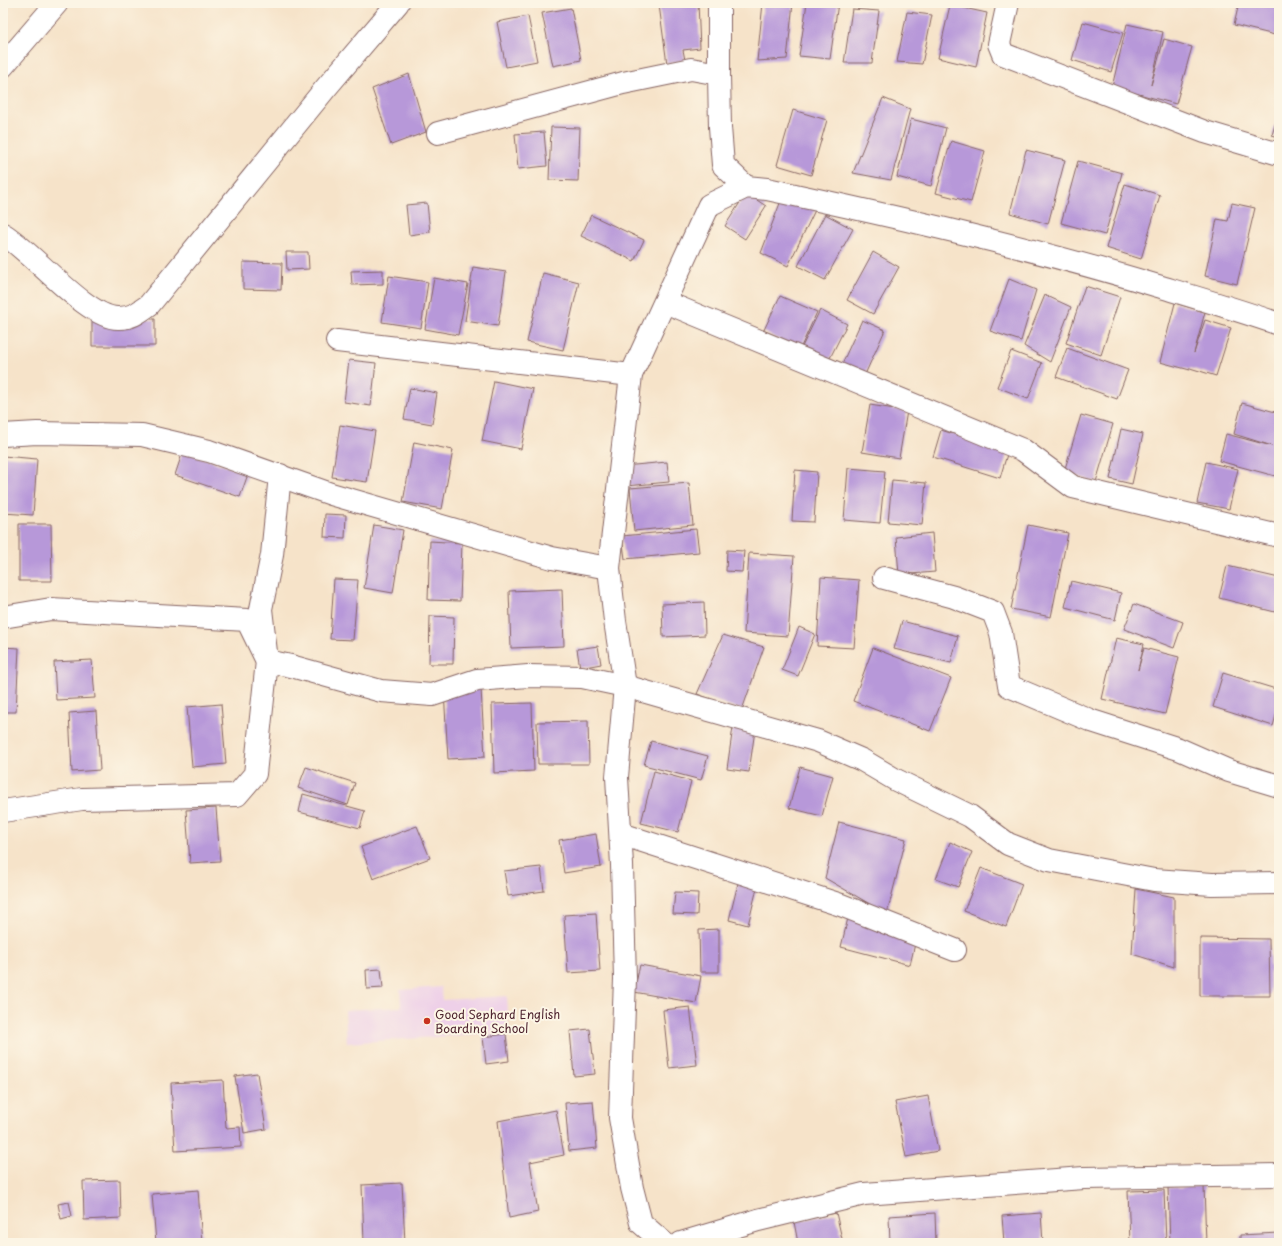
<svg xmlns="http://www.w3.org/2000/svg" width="1282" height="1246" font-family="'Playpen Sans',sans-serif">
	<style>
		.built { fill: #eed0e8 }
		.building { fill: #b798d9 }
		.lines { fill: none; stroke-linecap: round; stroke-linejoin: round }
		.minor-casing { stroke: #866462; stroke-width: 24 }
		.minor { stroke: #fff; stroke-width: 22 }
		.poi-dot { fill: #c8321e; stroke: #fcf5e5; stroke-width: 1.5 }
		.labels { text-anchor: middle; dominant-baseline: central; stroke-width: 4; stroke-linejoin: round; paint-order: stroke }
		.poi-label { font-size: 12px; fill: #4a1f2b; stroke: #fcf5e5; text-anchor: start }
	</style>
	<rect width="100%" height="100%" fill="#fcf5e5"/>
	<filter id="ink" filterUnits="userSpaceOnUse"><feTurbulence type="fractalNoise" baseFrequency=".025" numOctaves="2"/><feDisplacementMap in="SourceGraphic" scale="8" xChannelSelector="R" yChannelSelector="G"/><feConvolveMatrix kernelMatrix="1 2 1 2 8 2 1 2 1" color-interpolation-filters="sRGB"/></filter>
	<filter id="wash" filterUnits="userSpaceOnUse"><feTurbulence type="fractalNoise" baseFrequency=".012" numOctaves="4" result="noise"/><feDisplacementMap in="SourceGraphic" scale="16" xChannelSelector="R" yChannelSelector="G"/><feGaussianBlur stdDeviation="0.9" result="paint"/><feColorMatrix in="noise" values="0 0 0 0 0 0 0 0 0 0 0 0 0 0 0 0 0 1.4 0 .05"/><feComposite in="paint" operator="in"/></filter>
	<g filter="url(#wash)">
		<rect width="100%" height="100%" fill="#f6e3c9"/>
		<path class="built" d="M441,987l1,13 65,-4 2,36 -162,11 -2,-33 56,-3 -1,-17z"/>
		<g id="blocks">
			<g class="building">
				<path d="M672,3h26l2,45 -17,2 2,10 -18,4 -8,-59z"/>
				<path d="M763,3h30l-6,56 -30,2z"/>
				<path d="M807,3h31l-8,56 -31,-3z"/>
				<path d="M1239,3h31l9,2v31l-45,-11z"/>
				<path d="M950,5l37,8 -11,54 -38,-9z"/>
				<path d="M571,8l10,52 -28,6 -11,-53z"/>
				<path d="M852,9l27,2 -7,52h-28z"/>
				<path d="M907,12l25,3 -10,49 -25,-2z"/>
				<path d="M528,16l9,45 -31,6 -9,-45z"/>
				<path d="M1083,22l40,11 -12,39 -39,-12z"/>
				<path d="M1127,24l36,8 -12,53 13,-46 28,8 -16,57 -64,-17z"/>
				<path d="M409,74l17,58 -35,13 -19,-56z"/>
				<path d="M883,98l27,11 -19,71 -38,-7z"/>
				<path d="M793,110l34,10 -16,55 -34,-10z"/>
				<path d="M1279,111v26l-7,-2z"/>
				<path d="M911,119l35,9 -15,58 -34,-9z"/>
				<path d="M551,127l29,1 -2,53 -29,-1z"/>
				<path d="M544,132l3,34 -29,3 -3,-35z"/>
				<path d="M951,141l34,10 -14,51 -35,-9z"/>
				<path d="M1026,150l39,10 -17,64 -38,-11z"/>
				<path d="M1078,161l44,12 -17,62 -44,-12z"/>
				<path d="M1125,184l35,11 -19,64 -35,-11z"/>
				<path d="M746,193l20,13 -21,33 -20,-13z"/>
				<path d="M782,198l34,10 -28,58 -27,-13z"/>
				<path d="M427,203l3,29 -21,3 -3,-30z"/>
				<path d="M1232,203l23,5 -18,76 -32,-8 12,-57 11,2z"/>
				<path d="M825,214l28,15 -28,51 -27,-14z"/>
				<path d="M591,215l53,25 -10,21 -53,-25z"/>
				<path d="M286,252h22l1,17 -22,1z"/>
				<path d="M873,252l26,15 -26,47 -26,-14z"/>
				<path d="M243,262l39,1 -1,27 -38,-1z"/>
				<path d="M473,267l33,5 -8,54 -33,-5z"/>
				<path d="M383,270v14l-31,1 -1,-14z"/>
				<path d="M543,273l36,9 -16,68 -36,-8z"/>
				<path d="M389,276l39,6 -7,46 -39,-6z"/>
				<path d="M434,278l34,6 -10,51 -33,-6z"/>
				<path d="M1009,279l27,11 -15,51 -31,-10z"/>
				<path d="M1085,286l35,11 -19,58 -35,-12z"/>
				<path d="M1045,295l26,12 -21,55 -26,-16z"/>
				<path d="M780,296l37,16 -17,37 -37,-17z"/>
				<path d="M1175,303l30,9 -11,41 11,-33 26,8 -15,48 -26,-8v2l-30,-8z"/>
				<path d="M820,310l27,14 -20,40 -27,-13z"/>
				<path d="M92,318l63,1v27h-63z"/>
				<path d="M862,320l23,10 -22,49 -23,-11z"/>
				<path d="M1067,348l61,22 -11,29 -61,-22z"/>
				<path d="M1011,351l31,12 -14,36 -31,-12z"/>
				<path d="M349,360l27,3 -5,43 -27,-4z"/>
				<path d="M494,381l39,8 -12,60 -39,-8z"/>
				<path d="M410,388l27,5 -5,31 -28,-5z"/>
				<path d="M1242,403l37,10v64l-60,-16 7,-27 46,12 -38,-12z"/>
				<path d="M870,405l37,6 -8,47 -37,-6z"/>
				<path d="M1081,415l32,9 -17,58 -32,-10z"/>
				<path d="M340,425l35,6 -8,51 -35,-5z"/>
				<path d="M1121,429l22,5 -11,50 -22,-5z"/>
				<path d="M941,430l67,21 -8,27 -67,-21z"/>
				<path d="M414,442l39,8 -11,59 -39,-7z"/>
				<path d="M183,451l65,23 -8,23 -65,-22z"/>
				<path d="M3,456l34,3 -4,56 -30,-2z"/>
				<path d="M667,462l2,20 -43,4 -2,-20z"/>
				<path d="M1206,462l32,7 -9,40 -32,-6z"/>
				<path d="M848,468l37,3 -5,52 -36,-3z"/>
				<path d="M795,470l22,2 -3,50 -22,-1z"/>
				<path d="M892,480l34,3 -4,42 -34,-3z"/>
				<path d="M689,483l4,42 -59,6 -4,-43z"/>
				<path d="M325,514l21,1 -1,23 -21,-1z"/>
				<path d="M19,524h32l1,57h-33z"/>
				<path d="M374,525l29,5 -10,63 -29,-5z"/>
				<path d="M1028,525l40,8 -17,84 -40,-8z"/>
				<path d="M696,529l3,23 -74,7 -3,-23z"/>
				<path d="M932,533l3,39 -36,3 -3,-38z"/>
				<path d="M430,541l32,2 -2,58 -32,-1z"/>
				<path d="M727,550l17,1 -2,21 -16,-1z"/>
				<path d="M749,553l45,3 -6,80 -44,-3z"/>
				<path d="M1227,566l52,12v35l-60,-15z"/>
				<path d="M821,577l38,3 -5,68 -37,-2z"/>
				<path d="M334,579l24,1 -5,60 -23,-1z"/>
				<path d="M1071,581l50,12 -6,27 -50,-13z"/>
				<path d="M562,589l2,57 -53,2 -2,-57z"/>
				<path d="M704,602l1,33 -42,2 -1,-33z"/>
				<path d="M1134,604l49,18 -9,26 -50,-19z"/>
				<path d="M430,616l24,1 -1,47h-24z"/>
				<path d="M902,621l56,15 -7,27 -57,-14z"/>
				<path d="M799,627l16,7 -17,42 -16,-6z"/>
				<path d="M723,635l41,12 -22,63 -45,-16z"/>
				<path d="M1116,638l28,6 -6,26 6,-22 35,9 -14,57 -63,-15z"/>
				<path d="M598,646l3,18 -21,4 -3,-19z"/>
				<path d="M3,647l16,1 -3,64h-13z"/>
				<path d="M873,648l78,30 -21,53 -77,-30z"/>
				<path d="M92,660l3,38 -39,2 -2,-38z"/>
				<path d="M1223,673l56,17v15l-6,21 -60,-19z"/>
				<path d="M481,689l4,68 -37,2 -4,-68z"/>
				<path d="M532,703l2,68 -40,2 -2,-69z"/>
				<path d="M221,704l5,60 -34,3 -5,-60z"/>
				<path d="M96,711l4,59 -28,2 -3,-59z"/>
				<path d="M588,721l1,43h-51l-1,-42z"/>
				<path d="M733,727l22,3 -6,42 -22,-3z"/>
				<path d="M651,741l57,15 -7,24 -57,-15z"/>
				<path d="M306,767l49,16 -7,22 -50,-17z"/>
				<path d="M800,767l33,9 -11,40 -33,-8z"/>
				<path d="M654,771l37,10 -13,51 -37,-9z"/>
				<path d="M303,794l62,17 -5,17 -61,-16z"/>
				<path d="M216,808l4,53 -30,2 -4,-53z"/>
				<path d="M839,822l67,17 -19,75 -62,-36z"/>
				<path d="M417,826l13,32 -57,21 -12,-32z"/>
				<path d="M596,834l5,33 -37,6 -5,-33z"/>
				<path d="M950,842l22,10 -14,35 -22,-8z"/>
				<path d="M541,867l3,24 -36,5 -4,-25z"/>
				<path d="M981,868l41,16 -16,43 -42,-16z"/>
				<path d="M739,879l19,5 -10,41 -19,-5z"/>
				<path d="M1136,889l38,8v70l-42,-13z"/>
				<path d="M675,892l23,1 -1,22 -24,-1z"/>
				<path d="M596,913l4,58 -32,2 -4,-58z"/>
				<path d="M848,918l69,17 -7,30 -69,-18z"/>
				<path d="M719,929v43h-19l-1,-42z"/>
				<path d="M1200,938l69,1 1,57h-70z"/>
				<path d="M640,965l61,11 -5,27 -62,-11z"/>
				<path d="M381,969l2,19 -16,1 -1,-19z"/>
				<path d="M690,1007l7,58 -28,3 -6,-58z"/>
				<path d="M590,1029l5,45 -21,2 -4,-45z"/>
				<path d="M506,1034l3,27 -23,3 -3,-27z"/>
				<path d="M257,1073l9,56 -22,4 -9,-57z"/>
				<path d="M223,1080l3,48 14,-1 1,20 -66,4 -4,-68z"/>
				<path d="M928,1096l10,55 -32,6 -11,-55z"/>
				<path d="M593,1101l4,47 -28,3 -4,-48z"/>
				<path d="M556,1110l8,45 -34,7 8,50 -29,6 -11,-97z"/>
				<path d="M120,1180l1,38 -37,2 -1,-39z"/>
				<path d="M402,1183l3,60h-41l-2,-58z"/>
				<path d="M1204,1186l2,57h-36l-2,-55z"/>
				<path d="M198,1190l4,53h-46l-4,-49z"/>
				<path d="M1164,1190l2,53h-36l-2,-52z"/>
				<path d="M69,1202l3,14 -11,3 -3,-15z"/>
				<path d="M836,1213l7,30h-45l-4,-21z"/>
				<path d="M935,1213l1,30h-46l-1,-27z"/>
				<path d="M1041,1213l2,30h-39l-2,-27z"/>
				<path d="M1279,1233v10h-39v-8z"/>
			</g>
		</g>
	</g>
	<g filter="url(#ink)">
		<use href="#blocks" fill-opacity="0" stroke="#866462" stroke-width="1"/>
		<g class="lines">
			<defs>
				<g id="minor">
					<path d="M1008,3l-9,41 4,10 202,78 74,22"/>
					<path d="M3,66l54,-63"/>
					<path d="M719,74v-71"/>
					<path d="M438,133l185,-50 68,-14 28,5 1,53 3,38 23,22"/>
					<path d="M3,234c29,17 85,86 116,84 13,0 20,-6 30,-13l176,-216 73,-86"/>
					<path d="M665,302l358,148 50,37 206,49"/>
					<path d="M337,341l294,34"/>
					<path d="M3,435l34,-2 105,2 67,16 122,43 221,64 57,10 22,-193 78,-170 37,-18 21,2c131,28 262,58 391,97 40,12 81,24 121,38"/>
					<path d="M884,578l70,19 39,15 8,21 8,53 83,35 87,28 50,22 50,15"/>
					<path d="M3,617l48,-8 196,11 20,41 -6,-52 11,-54 8,-80"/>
					<path d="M3,811l79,-12 155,-4 18,-21 12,-113 24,5 90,25 51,4 45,-15 51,-4 54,1 43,9 -10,-65 -6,-53"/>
					<path d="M621,834l220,71 114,45"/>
					<path d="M664,1243l-23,-20 -9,-35 -12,-70 5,-139 -3,-114 -5,-88 8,-91 193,55 44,19 34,20 74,36 38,28 41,16 105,20 58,4 67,-1"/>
					<path d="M681,1243l77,-23 106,-26 220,-16 195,-3"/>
				</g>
			</defs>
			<use href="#minor" class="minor-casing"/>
			<use href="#minor" class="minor"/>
		</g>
	</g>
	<circle class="poi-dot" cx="427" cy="1021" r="4"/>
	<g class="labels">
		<g class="poi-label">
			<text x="435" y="1014">Good Sephard English<tspan x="435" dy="14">Boarding School</tspan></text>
		</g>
	</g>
	<rect width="1282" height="1246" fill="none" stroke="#fcf5e5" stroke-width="16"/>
</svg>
